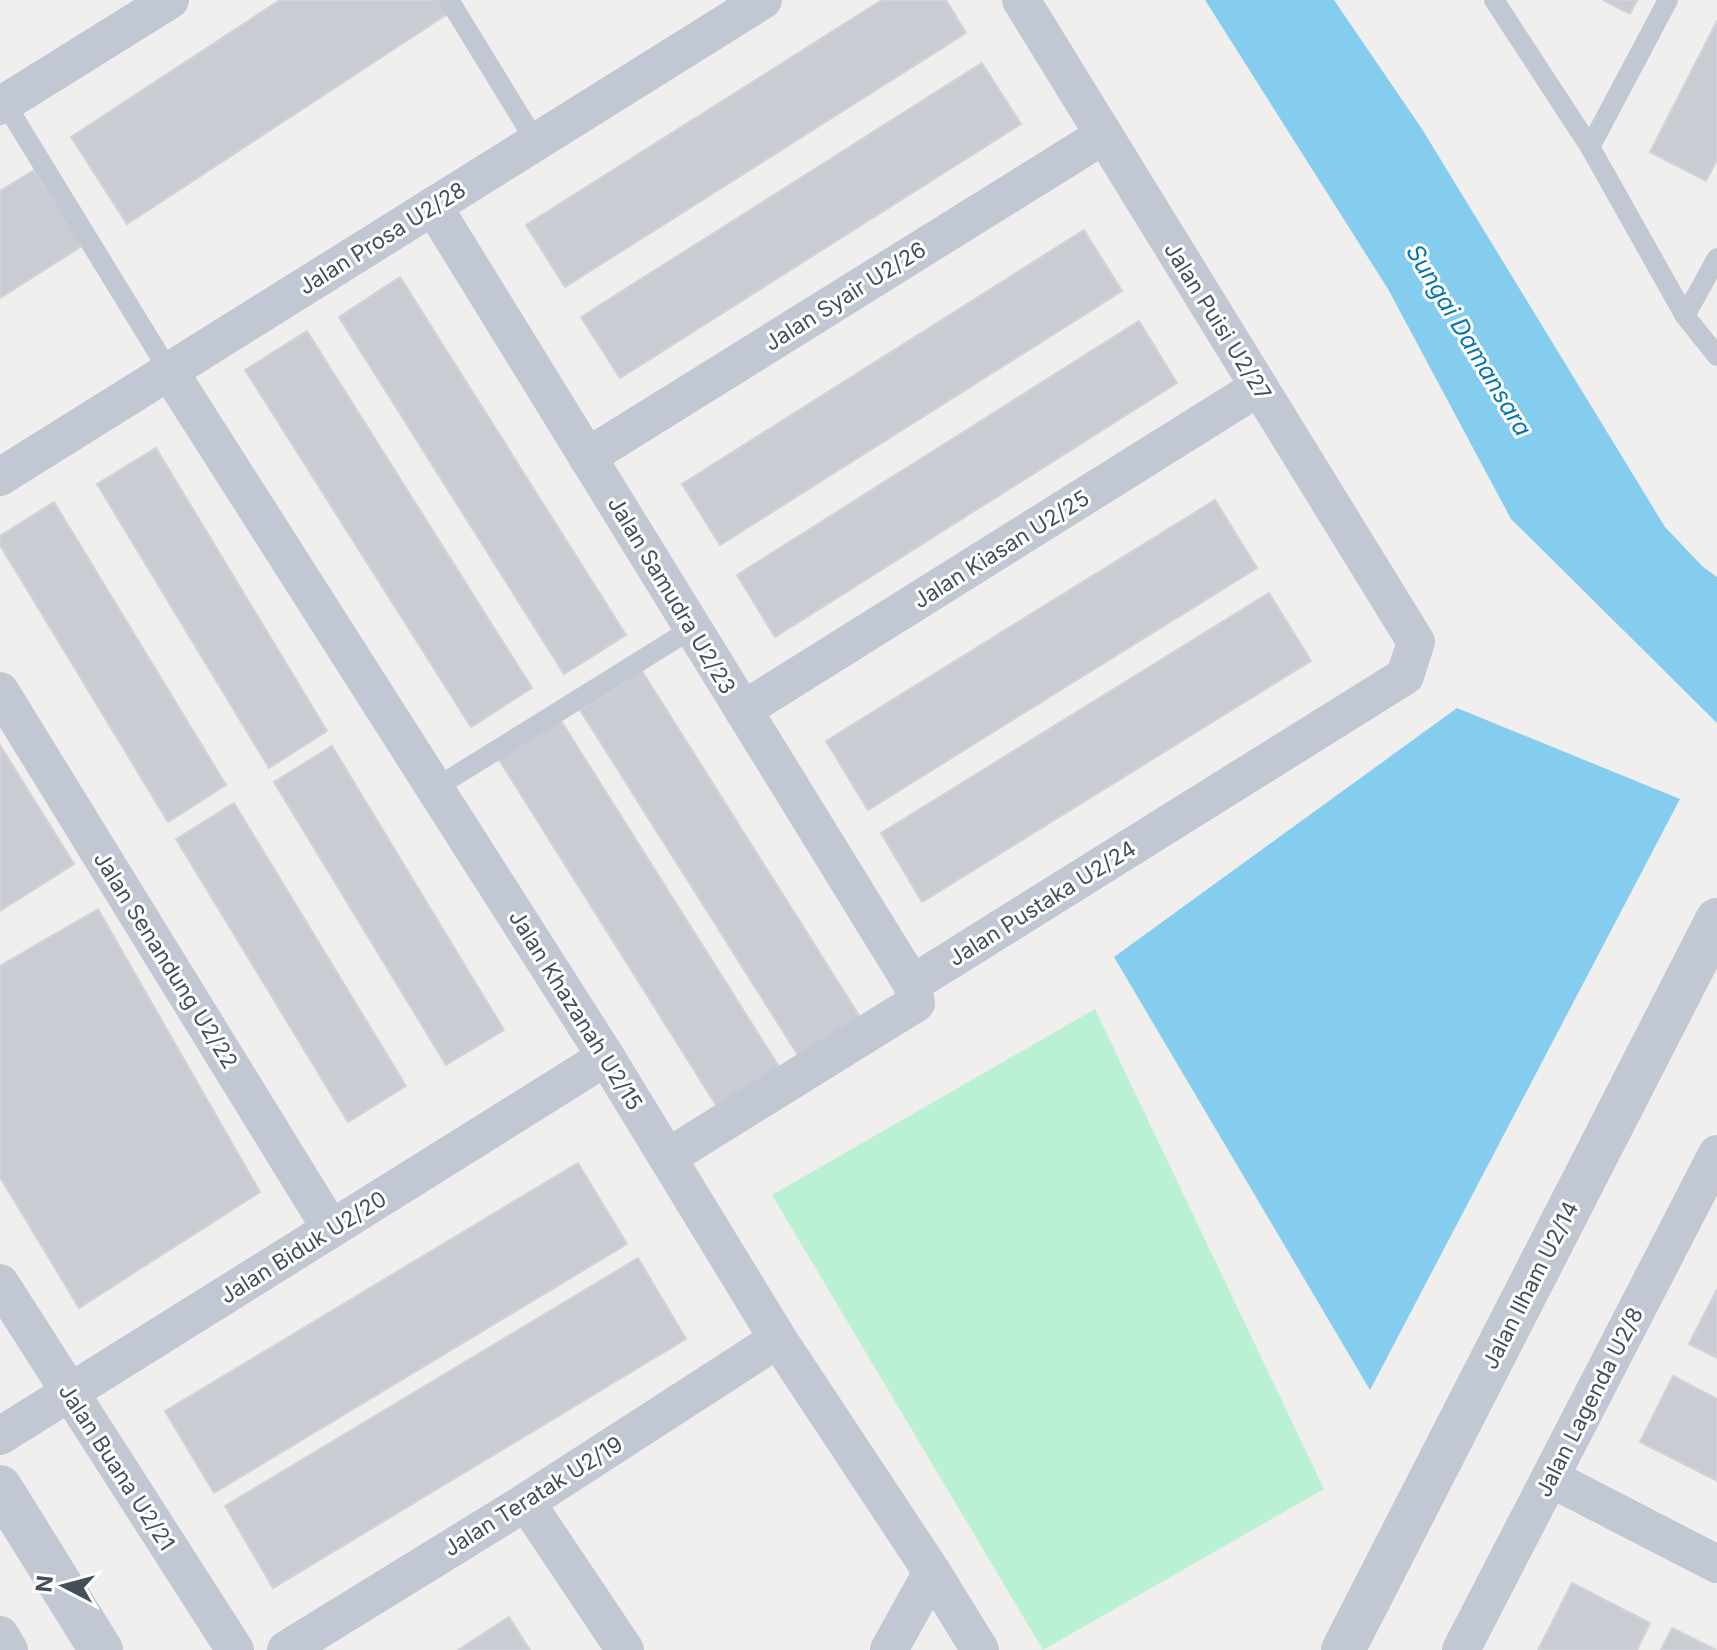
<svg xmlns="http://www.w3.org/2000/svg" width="1717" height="1650" font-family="Inter,sans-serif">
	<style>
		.green { fill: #baf1d5 }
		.water { fill: #85cdef }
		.building { fill: #caccd4; stroke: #d2d3da; stroke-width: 2 }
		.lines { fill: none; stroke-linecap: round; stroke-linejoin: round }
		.service { stroke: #c1c8d4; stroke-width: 20 }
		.minor { stroke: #c1c8d4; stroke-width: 38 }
		.tertiary { stroke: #c1c8d4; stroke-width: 44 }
		.labels { text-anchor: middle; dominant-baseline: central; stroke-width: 6; stroke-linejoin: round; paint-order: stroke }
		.street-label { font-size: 22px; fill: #454f5c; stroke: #fff }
		.water-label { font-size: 24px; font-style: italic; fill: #0678ae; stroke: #fff }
	</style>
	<rect width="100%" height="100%" fill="#f1eeee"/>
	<path class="green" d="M1095,1009l229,480 -281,161 -271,-455z"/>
	<g class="water">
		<path d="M1205,0h129l88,129 243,398 37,39 15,11v146l-206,-204 -123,-230z"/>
		<path d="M1457,708l223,91 -310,591 -256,-433z"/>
	</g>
	<g class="building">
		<path d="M280,0h161l8,13 -322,211 -56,-87z"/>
		<path d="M882,0h64l20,33 -401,254 -39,-62z"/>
		<path d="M1603,0h34l-7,14z"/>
		<path d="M1717,21v139l-11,21 -56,-29z"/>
		<path d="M982,63l39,61 -401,254 -39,-61z"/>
		<path d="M34,170l48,76 -82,52v-107z"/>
		<path d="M1084,230l38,61 -402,254 -38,-61z"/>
		<path d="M400,277l226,358 -62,39 -225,-357z"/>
		<path d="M1139,321l38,62 -402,254 -38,-62z"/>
		<path d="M307,331l225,357 -61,39 -226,-357z"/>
		<path d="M156,448l171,283 -58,37 -172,-284z"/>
		<path d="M1215,500l42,68 -389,242 -42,-69z"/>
		<path d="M54,502l172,283 -58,37 -168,-277v-9z"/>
		<path d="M1269,593l42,68 -389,241 -41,-69z"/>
		<path d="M642,671l225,357 -61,40 -226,-358z"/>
		<path d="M558,716l225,357 -62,40 -225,-358z"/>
		<path d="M0,745l74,119 -74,47z"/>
		<path d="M332,746l172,284 -58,35 -172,-283z"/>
		<path d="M234,803l172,283 -58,36 -172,-283z"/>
		<path d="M98,909l162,283 -181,116 -79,-131v-211z"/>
		<path d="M578,1163l49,81 -413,249 -49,-82z"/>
		<path d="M638,1258l48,81 -413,249 -48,-82z"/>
		<path d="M1717,1289v69l-28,-14z"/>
		<path d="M1673,1376l44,23v82l-77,-39z"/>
		<path d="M1572,1583l78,40 -13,27h-99z"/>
		<path d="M509,1617l21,33h-72z"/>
		<path d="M1672,1628l44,22h-55z"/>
	</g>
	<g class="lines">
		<g class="service">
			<path d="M449,0l87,142"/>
			<path d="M1494,0l96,147 95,169 32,40"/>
			<path d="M5,103l164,268"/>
			<path d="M1590,147l78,-147"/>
			<path d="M1685,316l32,-58"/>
			<path d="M437,787l256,-159"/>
		</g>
		<g class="minor">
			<path d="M0,106l170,-106"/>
			<path d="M433,206l479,778 4,19 -248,154"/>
			<path d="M169,371l437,686 172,282 154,233 48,78"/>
			<path d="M587,457l517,-322"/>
			<path d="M0,477l763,-477"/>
			<path d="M0,691l331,538"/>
			<path d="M743,710l516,-323"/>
			<path d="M912,984l493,-308 11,-34 -395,-642"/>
			<path d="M0,1283l235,367"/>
			<path d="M0,1436l606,-379"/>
			<path d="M1550,1478l167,86"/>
			<path d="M526,1502l99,148"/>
			<path d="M0,1635l9,15"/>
			<path d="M286,1650l240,-148 252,-163"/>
			<path d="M889,1650l43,-78"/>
			<path d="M1461,1650l256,-496"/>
		</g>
		<g class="tertiary">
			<path d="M0,1487l101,163"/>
			<path d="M1343,1650l374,-730"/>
		</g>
	</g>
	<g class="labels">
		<g class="street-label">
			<text transform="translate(382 238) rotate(-32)">Jalan Prosa U2/28</text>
			<text transform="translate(845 296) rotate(-32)">Jalan Syair U2/26</text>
			<text transform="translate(1218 321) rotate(58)">Jalan Puisi U2/27</text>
			<text transform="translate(1001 549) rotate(-32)">Jalan Kiasan U2/25</text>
			<text transform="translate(672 595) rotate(59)">Jalan Samudra U2/23</text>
			<text transform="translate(1042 903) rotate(-32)">Jalan Pustaka U2/24</text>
			<text transform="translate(166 960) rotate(58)">Jalan Senandung U2/22</text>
			<text transform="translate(576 1010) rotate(58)">Jalan Khazanah U2/15</text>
			<text transform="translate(303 1247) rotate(-32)">Jalan Biduk U2/20</text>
			<text transform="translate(1530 1285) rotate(-63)">Jalan Ilham U2/14</text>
			<text transform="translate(1589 1402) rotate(-63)">Jalan Lagenda U2/8</text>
			<text transform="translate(117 1467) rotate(57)">Jalan Buana U2/21</text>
			<text transform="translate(533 1496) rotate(-32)">Jalan Teratak U2/19</text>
		</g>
		<g class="water-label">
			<text transform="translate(1469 340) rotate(59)">Sungai Damansara</text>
		</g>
	</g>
	<g transform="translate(64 1586) rotate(276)" stroke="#ffffff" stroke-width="6" paint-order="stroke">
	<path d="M0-6L14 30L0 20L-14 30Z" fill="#454f5c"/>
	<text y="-12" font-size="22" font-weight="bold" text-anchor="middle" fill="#454f5c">N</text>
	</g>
</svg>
